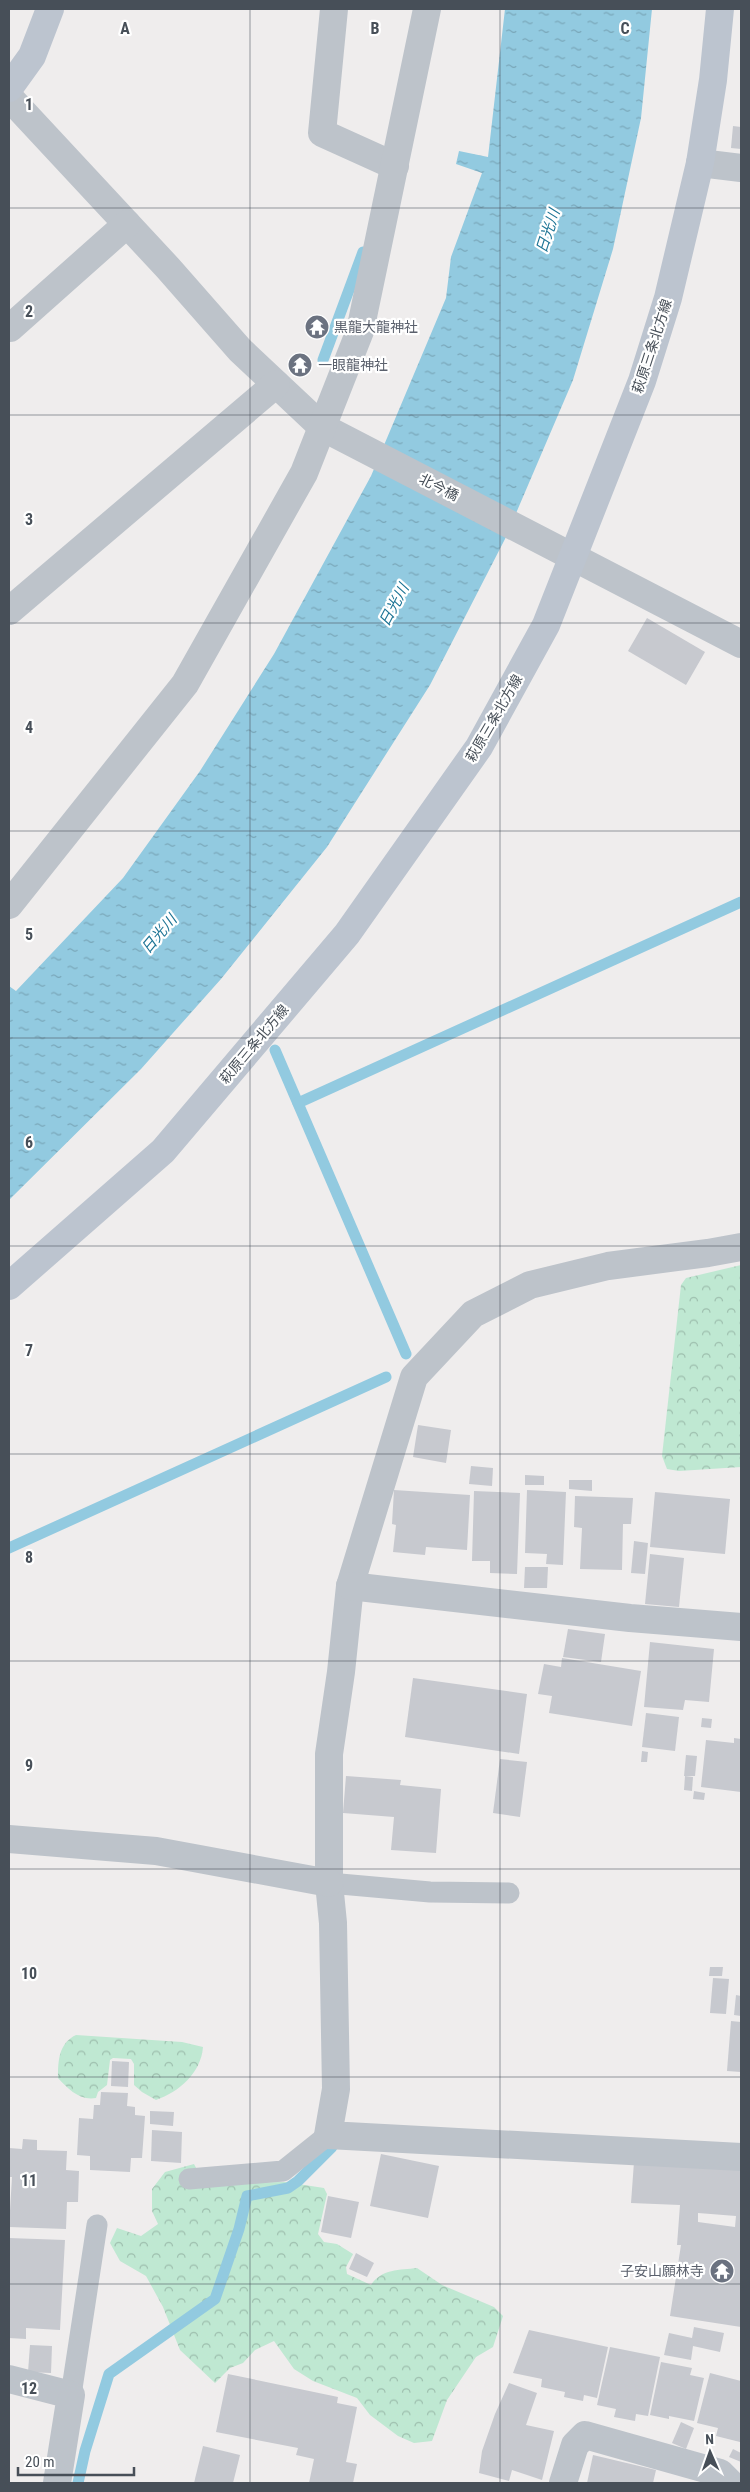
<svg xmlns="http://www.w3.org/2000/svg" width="750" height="2492" font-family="'Roboto Condensed','Noto Sans JP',sans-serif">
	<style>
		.forest { fill: url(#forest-crowns) }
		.water { fill: url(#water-ripples) }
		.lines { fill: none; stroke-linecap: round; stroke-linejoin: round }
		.stream { stroke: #92cae0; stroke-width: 11 }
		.building { fill: #c7c9cf; fill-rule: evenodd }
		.lane { stroke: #bdc3ca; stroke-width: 21 }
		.street { stroke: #bdc3ca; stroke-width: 28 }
		.secondary { stroke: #bcc4cf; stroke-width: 28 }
		.grid { fill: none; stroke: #474f58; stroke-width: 1; stroke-opacity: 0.55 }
		.labels { text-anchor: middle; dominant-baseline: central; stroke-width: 4.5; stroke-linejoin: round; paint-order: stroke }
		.worship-label { font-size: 14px; fill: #5b616d; stroke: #fff; text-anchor: start }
		.street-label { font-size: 14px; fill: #474f58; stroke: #fff }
		.water-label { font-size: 15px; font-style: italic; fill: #1d7495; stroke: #fff }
		.grid-label { font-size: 16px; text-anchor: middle; font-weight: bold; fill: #474f58; stroke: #fff; stroke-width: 4.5; stroke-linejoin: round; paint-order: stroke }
	</style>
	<defs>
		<pattern id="forest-crowns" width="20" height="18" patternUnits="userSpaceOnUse" patternTransform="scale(1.25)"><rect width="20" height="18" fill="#bfe8d2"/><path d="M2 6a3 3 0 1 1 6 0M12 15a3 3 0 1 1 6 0" fill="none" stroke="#9dbead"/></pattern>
		<pattern id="water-ripples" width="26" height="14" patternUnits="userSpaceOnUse" patternTransform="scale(1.25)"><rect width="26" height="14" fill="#92cae0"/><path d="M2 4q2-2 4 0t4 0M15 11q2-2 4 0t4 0" fill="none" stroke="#79a6b8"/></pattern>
	</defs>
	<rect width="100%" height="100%" fill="#efeded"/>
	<g class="forest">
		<path d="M741,1265v202l-62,4 -12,-2 -5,-13 19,-171 5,-7z"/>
		<path d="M76,2035l106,7 21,5c-2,26 -24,45 -47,53l-14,-8 -8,-7v-21l-3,-5 -18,-1 -3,2 -3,25 -9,7 -2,6c-16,3 -28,-9 -38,-20 0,-18 1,-35 18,-43z"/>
		<path d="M194,2164l10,19 81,-1 39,6 3,6 -9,40 6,8 13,2 16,10 -7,13 1,7 24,11c10,-16 29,-15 46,-17l25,17 52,22 9,9 -10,31 -17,10 -29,43 -15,41 -18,2 -16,-7 -28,-21 -13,-17 -44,-17 -19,-12 -20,-28 -19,9 -12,13 -13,5 -15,15 -35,-33 -17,-43 -17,-31 -26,-15 -10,-18 7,-15 24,8 17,-12 -6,-13v-22l13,-17z"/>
	</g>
	<path class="water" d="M505,9h147l-11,109 -28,131 -40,131 -68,159 -75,146 -103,162 -106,132 -80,90 -132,131v-214l7,5 107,-113 77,-107 74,-117 97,-178 75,-178 5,-41 31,-84 -26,-9 3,-13 29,6z"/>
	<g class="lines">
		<g class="stream">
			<path d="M323,360l40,-108"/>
			<path d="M275,1050l131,304"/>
			<path d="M298,1103l443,-201"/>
			<path d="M9,1548l377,-171"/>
			<path d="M78,2483l7,-32 24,-77 106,-75 24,-70 8,-33 41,-8 10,-7 34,-34"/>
		</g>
	</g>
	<g class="building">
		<path d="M733,126l8,1v22l-10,-1z"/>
		<path d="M647,618l58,34 -19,33 -58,-34z"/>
		<path d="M418,1425l33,5 -5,33 -33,-6z"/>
		<path d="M471,1466l22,2 -1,18 -23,-2z"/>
		<path d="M525,1475l19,1v9h-19z"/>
		<path d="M569,1480h23v11l-23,-2z"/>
		<path d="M394,1490l76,5 -3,55 -41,-3 -1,8 -32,-3 3,-27 -4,-1z"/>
		<path d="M527,1490l39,2 -3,73 -17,-1 1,-10 -22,-1z"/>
		<path d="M474,1491l46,2 -3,81 -27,-1v-12h-18z"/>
		<path d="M655,1492l75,7 -5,55 -75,-7z"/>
		<path d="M575,1496l58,2 -2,26h-8l-1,46 -42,-1 2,-41 -8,-1z"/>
		<path d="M634,1541l14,2 -3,31 -14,-1z"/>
		<path d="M650,1554l34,4 -5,49 -34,-3z"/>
		<path d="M525,1567h23l-1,21h-23z"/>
		<path d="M568,1629l37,5 -4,28 -38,-5z"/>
		<path d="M650,1642l64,7 -5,53 -24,-2 -2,10 -39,-3z"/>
		<path d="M562,1658l79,13 -9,55 -83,-13 3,-17 -14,-2 6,-30 17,3z"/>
		<path d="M413,1678l114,16 -8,60 -114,-17z"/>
		<path d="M646,1713l33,4 -4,34 -33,-4z"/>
		<path d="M702,1718l10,1 -1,9 -10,-1z"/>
		<path d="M734,1738l7,1v53l-40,-5 5,-47 28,3z"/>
		<path d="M642,1751l6,1 -1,10h-6z"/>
		<path d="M686,1755l11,1 -2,20h-11z"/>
		<path d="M500,1759l27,3 -7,55 -27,-4z"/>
		<path d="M346,1776l55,4 -1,5 41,4 -5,64 -45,-3 3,-33 -51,-4z"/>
		<path d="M685,1776l8,1 -1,14 -8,-1z"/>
		<path d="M694,1791l11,2 -1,7 -11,-1z"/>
		<path d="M710,1967h13l-1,9h-13z"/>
		<path d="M713,1978l16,1 -3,35 -16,-1z"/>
		<path d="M736,1995l5,1v20l-7,-1z"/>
		<path d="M731,2021l10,1v50l-14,-1z"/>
		<path d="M112,2061l17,1 -1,25 -17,-1z"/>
		<path d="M101,2092l27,1 -1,13 8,1v8l10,1 -3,42h-11l-1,14 -40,-2v-14l-13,-1 2,-37 14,1 1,-14h6z"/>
		<path d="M150,2111l24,1 -1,14 -23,-2z"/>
		<path d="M152,2130l30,2 -1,31 -30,-2z"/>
		<path d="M23,2139l14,1v10l30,1 -1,19 13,1 -1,31h-11l-1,27 -57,-2 3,-50h-3v-29l13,1z"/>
		<path d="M381,2154l58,12 -11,52 -58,-12z"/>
		<path d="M634,2162l107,8v157l-71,-11 11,-71h-4l3,-40 -49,-2zM698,2213l38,3 -1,11 -37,-5z"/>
		<path d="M328,2196l31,6 -8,36 -30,-6z"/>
		<path d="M9,2238l56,2 -5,90 -34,-2v11l-17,-1z"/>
		<path d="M356,2253l18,10 -7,14 -18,-8z"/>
		<path d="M694,2327l30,6 -4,19 -27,-6 -2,14 -27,-5 5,-22 23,5z"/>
		<path d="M529,2330l79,17 -11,51 -13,-3 -1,6 -19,-4 1,-5 -24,-5 1,-8 -29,-6z"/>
		<path d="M30,2345l22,1 -1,27 -23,-1z"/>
		<path d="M610,2347l50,10 -12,59 -12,-2 -1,7 -21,-4 2,-8 -19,-4z"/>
		<path d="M661,2362l31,6 -2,7 14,3 -10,43 -25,-5v3l-19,-4z"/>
		<path d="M710,2373l31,8 -1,61 -24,-6 2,-8 -21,-5z"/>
		<path d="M228,2374l110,23 -1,6 20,4 -11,55 11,2 -4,19h-44l5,-24 -18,-4 2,-7 -82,-16z"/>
		<path d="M509,2383l28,10 -11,32 28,6 -12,49 -30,-10 -3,11 -30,-8 3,-22 13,-37z"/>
		<path d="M681,2422l13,6 -8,21 -14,-6z"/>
		<path d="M203,2446l37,9 -7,28h-39z"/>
		<path d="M733,2449l8,4v9l-12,-5z"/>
		<path d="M593,2455l63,15 -3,13h-66z"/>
	</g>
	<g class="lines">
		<g class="lane">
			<path d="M329,1883l101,9 79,1"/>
			<path d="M189,2179l94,-8 45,-36"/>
			<path d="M71,2395l26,-170"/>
		</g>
		<g class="street">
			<path d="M334,9l-12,124 73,33"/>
			<path d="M9,97l159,171 72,82 82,77 419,217"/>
			<path d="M700,163l41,5"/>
			<path d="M10,328l117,-104"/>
			<path d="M9,611l267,-227"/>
			<path d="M9,905l176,-221 119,-211 56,-142 67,-322"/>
			<path d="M741,1247l-33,6 -100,13 -78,19 -57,29 -59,63 -64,209 -9,86 -12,82v129l4,40 3,166 -8,46 413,22"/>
			<path d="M350,1586l280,32 111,9"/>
			<path d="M9,1839l147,12 173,32"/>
			<path d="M9,2379l62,16 -14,88"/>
			<path d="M563,2483l12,-38 10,-10 135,38 10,10"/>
		</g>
		<g class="secondary">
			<path d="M9,88l23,-32 18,-47"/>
			<path d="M9,1286l154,-135 184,-217 132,-187 67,-122 96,-244 26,-83 32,-135 13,-83 7,-71"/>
		</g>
	</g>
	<path class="grid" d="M250,9v2474M500,9v2474M9,208h732M9,415h732M9,623h732M9,831h732M9,1038h732M9,1246h732M9,1454h732M9,1661h732M9,1869h732M9,2077h732M9,2284h732"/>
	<defs>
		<symbol id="temple-disc" viewBox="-11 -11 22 22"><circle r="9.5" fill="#6b7280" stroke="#fff"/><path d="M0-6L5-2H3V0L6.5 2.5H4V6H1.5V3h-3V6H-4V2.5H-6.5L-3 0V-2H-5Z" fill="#fff"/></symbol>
	</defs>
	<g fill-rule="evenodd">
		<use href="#temple-disc" x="303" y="313" width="28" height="28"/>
		<use href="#temple-disc" x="286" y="351" width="28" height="28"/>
		<use href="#temple-disc" x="708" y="2257" width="28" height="28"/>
	</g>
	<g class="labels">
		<g class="worship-label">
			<text x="334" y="327">黒龍大龍神社</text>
			<text x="318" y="365">一眼龍神社</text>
			<text x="704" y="2271" text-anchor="end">子安山願林寺</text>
		</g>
		<g class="street-label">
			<text transform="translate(652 346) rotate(-72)">萩原三条北方線</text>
			<text transform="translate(439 487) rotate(27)">北今橋</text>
			<text transform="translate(494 718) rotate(-60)">萩原三条北方線</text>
			<text transform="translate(254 1044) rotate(-50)">萩原三条北方線</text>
		</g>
		<g class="water-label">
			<text transform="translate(548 231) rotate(-72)">日光川</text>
			<text transform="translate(394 605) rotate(-62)">日光川</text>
			<text transform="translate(159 934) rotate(-50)">日光川</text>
		</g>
	</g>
	<g class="grid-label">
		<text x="125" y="34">A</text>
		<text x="375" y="34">B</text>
		<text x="625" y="34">C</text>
		<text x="29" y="110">1</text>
		<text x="29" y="317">2</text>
		<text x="29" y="525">3</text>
		<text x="29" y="733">4</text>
		<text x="29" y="940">5</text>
		<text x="29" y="1148">6</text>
		<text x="29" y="1356">7</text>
		<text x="29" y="1563">8</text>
		<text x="29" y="1771">9</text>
		<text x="29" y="1979">10</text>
		<text x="29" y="2186">11</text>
		<text x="29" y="2394">12</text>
	</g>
	<rect width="750" height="2492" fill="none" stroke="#474f58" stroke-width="20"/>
	<g transform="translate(710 2452) rotate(358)" stroke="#ffffff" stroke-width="4" paint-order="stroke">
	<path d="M0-4L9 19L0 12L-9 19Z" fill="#474f58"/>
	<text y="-8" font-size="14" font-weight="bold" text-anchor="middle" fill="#474f58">N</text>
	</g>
	<path d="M18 2467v8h116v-8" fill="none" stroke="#474f58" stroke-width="2.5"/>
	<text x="25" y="2467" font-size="15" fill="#474f58" stroke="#ffffff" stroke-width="4" paint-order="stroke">20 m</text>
</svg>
